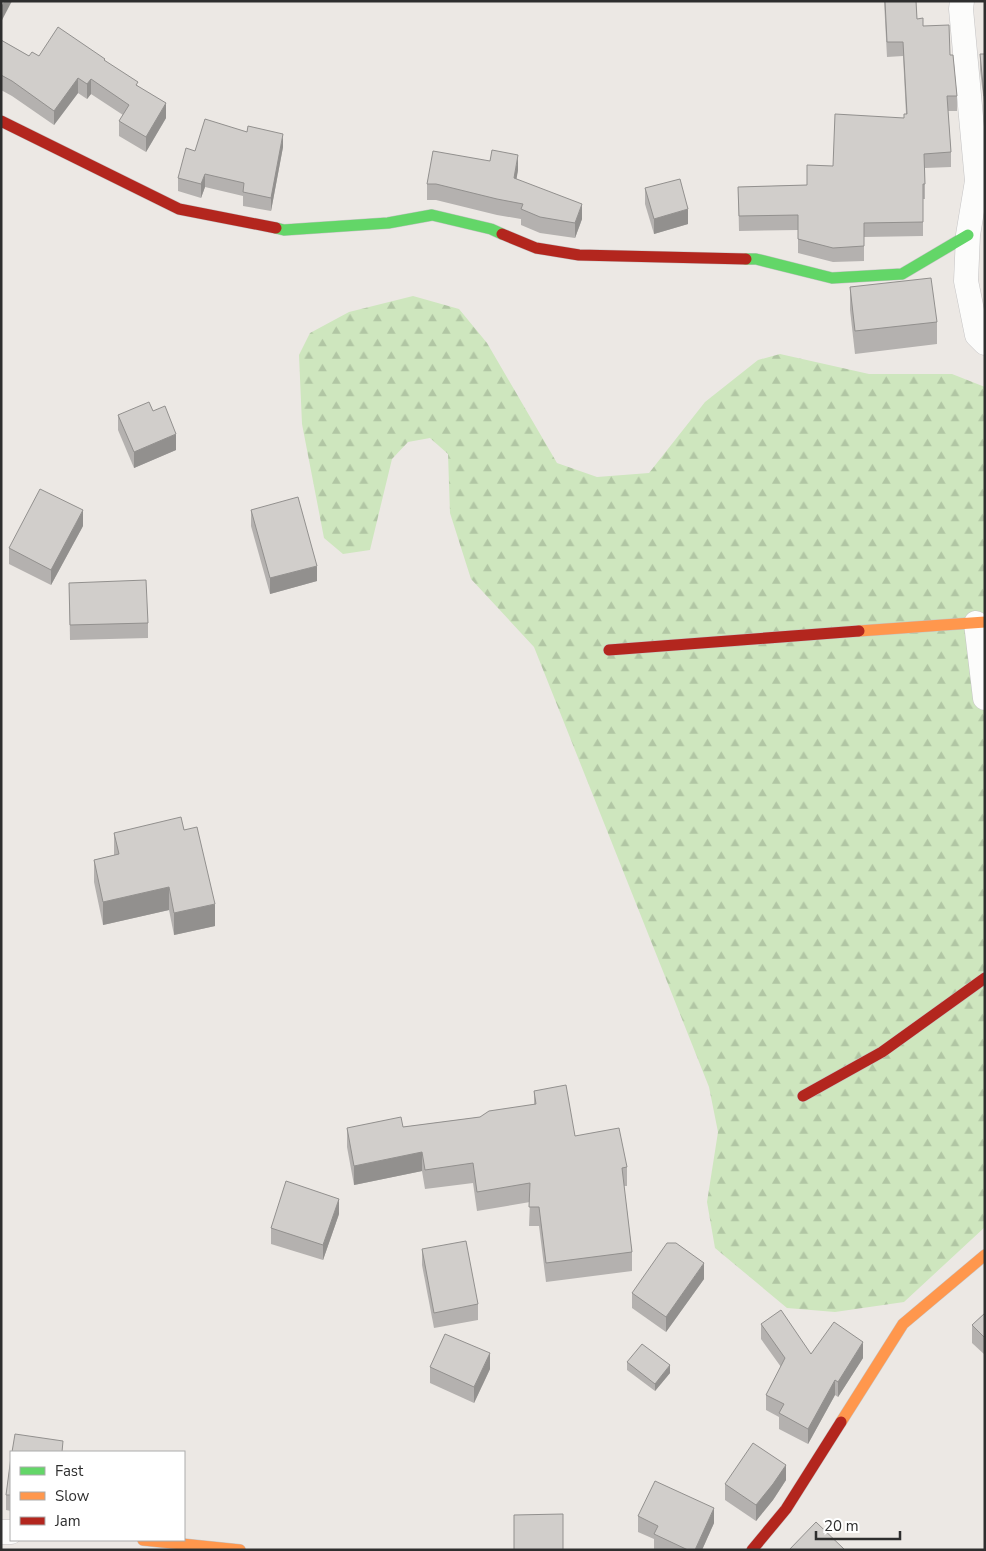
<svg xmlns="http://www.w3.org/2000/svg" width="986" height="1551" font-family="'Nunito Sans',sans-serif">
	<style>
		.forest { fill: url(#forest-firs) }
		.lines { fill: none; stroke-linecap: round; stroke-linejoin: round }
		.street-casing { stroke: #c5c4c5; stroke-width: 25 }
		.fast-casing { stroke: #c5c4c5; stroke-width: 12 }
		.slow-casing { stroke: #c5c4c5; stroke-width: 12 }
		.jam-casing { stroke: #c5c4c5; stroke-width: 12 }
		.street { stroke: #fcfcfb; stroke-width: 24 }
		.fast { stroke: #63d668; stroke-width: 11 }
		.slow { stroke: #ff974d; stroke-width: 11 }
		.jam { stroke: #b3261e; stroke-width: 11 }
		.wall { fill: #b4b1af }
		.shaded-wall { fill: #92908e }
		.building { fill: #d1cecb; stroke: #92908e }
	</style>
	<defs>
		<pattern id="forest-firs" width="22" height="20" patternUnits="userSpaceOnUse" patternTransform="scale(1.25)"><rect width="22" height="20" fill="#cee6be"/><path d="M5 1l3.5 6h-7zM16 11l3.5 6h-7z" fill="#b1c6a4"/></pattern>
	</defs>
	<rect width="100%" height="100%" fill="#ece8e4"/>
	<path class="forest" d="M413,296l46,13 28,34 70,120 40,14 52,-4 56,-71 53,-42 22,-6 89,20h83l33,13v840l-81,75 -69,10 -48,-4 -72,-60 -8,-46 11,-70 -9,-45 -175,-440 -63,-68 -21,-66 -2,-59 -18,-16 -22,4 -16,17 -22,91 -27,4 -19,-16 -22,-114 -3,-69 11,-22 39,-21z"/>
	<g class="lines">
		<defs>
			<g id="street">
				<path d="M962,1l-1,8 16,172 -9,54 -2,46 11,54 8,8"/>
				<path d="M976,623l9,75"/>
				<path d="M1,1532h10"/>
			</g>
			<g id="fast">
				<path d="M276,228l8,2 104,-7 44,-8 59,14 11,5"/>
				<path d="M746,259h10l76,19 70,-4 66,-39"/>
			</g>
			<g id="slow">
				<path d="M859,631l126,-9"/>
				<path d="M841,1422l62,-98 82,-69"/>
				<path d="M143,1540l97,10"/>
			</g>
			<g id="jam">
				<path d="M1,121l178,88 97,19"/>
				<path d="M502,234l34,14 43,7 167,4"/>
				<path d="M609,650l250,-19"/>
				<path d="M803,1096l79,-44 103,-74"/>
				<path d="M752,1550l34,-41 55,-87"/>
			</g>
		</defs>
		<use href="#street" class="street-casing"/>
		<use href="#fast" class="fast-casing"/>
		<use href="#slow" class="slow-casing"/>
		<use href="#jam" class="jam-casing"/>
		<use href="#street" class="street"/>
		<use href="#fast" class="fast"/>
		<use href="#slow" class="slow"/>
		<use href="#jam" class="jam"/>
	</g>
	<g class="wall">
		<path d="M884,1h32l1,18 33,36 7,41v15h-9l3,41v15l-26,1v31h-2v37l-59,1v24l-31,1 -35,-9v-23l-59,1 -1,-44 69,-2 26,-19 71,-48 2,-4 -3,-58 -16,1z"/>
		<path d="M1,40l28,16h10l66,5 33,25 28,32 -20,34 -27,-16v-15l4,-6 -32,-21 -4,5 -9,-6 -24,32 -42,-29 -11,-6z"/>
		<path d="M980,54h5v57l-5,-41z"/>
		<path d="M283,147l-12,64 -28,-5v-10l-38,-9 -4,11 -23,-7v-13l17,-27z"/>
		<path d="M518,170l-2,9 66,40 -7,19 -35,-5 -19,-8v-6l-24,-4 -61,-15h-9v-16z"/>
		<path d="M645,188l43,36 -34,10 -9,-30z"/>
		<path d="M850,287l87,35v22l-82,10 -5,-44z"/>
		<path d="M153,411l23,39 -42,18 -16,-38v-15z"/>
		<path d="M251,510l66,71 -47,13 -19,-68z"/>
		<path d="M83,526l-32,59 -42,-21v-16z"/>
		<path d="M69,583l79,40v15l-78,2z"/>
		<path d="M184,830l31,96 -41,9 -5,-25 -66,15 -9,-43v-22l20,-5v-22z"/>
		<path d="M534,1091l41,45 52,31v19h-3l8,66v19l-86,11 -7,-56h-10l1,-24 -53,9 -4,-28 -48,6 -3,-18 -68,14 -7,-38v-19l56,-1 77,-10 54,-13z"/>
		<path d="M339,1214l-16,46 -52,-16v-16z"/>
		<path d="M422,1249l56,55v16l-44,8 -12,-63z"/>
		<path d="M704,1279l-38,53 -34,-24v-15z"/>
		<path d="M985,1313v42l-13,-12v-18z"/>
		<path d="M761,1324l50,30 52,4 -25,39 -3,-2 -27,49 -29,-15v-12l-13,-7v-15l15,-28 -20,-28z"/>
		<path d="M627,1362l43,11 -15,18 -28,-21z"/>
		<path d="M430,1367l60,2 -16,34 -44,-20z"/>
		<path d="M11,1457v54l-5,-1v-15z"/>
		<path d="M786,1480l-13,20 -17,21 -31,-21v-16z"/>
		<path d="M638,1516l76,7 -12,27h-48v-11l-16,-7z"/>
	</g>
	<g class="shaded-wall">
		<path d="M4,1h8l-11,21v-15z"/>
		<path d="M78,78v15l-24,32v-14z"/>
		<path d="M91,79v15l-4,5v-15z"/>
		<path d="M166,103v15l-20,34v-15z"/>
		<path d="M283,134v13l-12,64v-13z"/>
		<path d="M518,155v15l-4,24v-16z"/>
		<path d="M205,174v13l-4,11v-14z"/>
		<path d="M582,204v15l-7,19v-15z"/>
		<path d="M688,209v15l-34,10v-15z"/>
		<path d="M176,434v16l-42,18v-16z"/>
		<path d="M83,510v16l-32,59v-15z"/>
		<path d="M317,566v15l-47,13v-16z"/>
		<path d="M169,887v23l-66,15v-23z"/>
		<path d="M215,904v22l-41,9v-22z"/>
		<path d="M422,1152v19l-68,14v-19z"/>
		<path d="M339,1199v15l-16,46v-15z"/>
		<path d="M704,1263v16l-38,53v-15z"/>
		<path d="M863,1342v16l-25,39v-15z"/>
		<path d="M490,1353v16l-16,34v-16z"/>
		<path d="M670,1365v8l-15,18v-7z"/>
		<path d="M835,1380v15l-27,49v-15z"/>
		<path d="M786,1465v15l-13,20 -17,21v-16z"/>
		<path d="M714,1508v15l-12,27h-7z"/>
	</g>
	<g class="building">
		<path d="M885,1h31l1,18 6,-1v8l26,-1 1,30h3l4,41h-10l4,56 -27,2 1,30h-2v38l-59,1v23l-31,2 -35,-9v-24l-59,1 -1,-29 69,-2v-20l26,1 2,-52 69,4v-4h3l-4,-72h-16z"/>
		<path d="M58,27l47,32 -1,1 34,22 -2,3 30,18 -20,34 -27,-16 10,-16 -38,-26 -4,5 -9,-6 -24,33 -42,-30 -11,-6v-35l28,16 3,-4 7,4z"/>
		<path d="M980,54h5v42h-1z"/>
		<path d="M205,119l42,13 1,-6 35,8 -12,64 -28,-6 1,-9 -39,-9 -4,10 -23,-6 8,-30 9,3z"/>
		<path d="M492,150l26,5 -4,23 68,26 -7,19 -35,-6 -19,-8 2,-5 -26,-5 -61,-15h-9l6,-33 57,10z"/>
		<path d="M680,179l8,30 -34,10 -9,-31z"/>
		<path d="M931,278l6,44 -82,9 -5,-44z"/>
		<path d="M149,402l4,9 12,-5 11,28 -42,18 -16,-37z"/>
		<path d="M40,489l43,21 -32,60 -42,-22z"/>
		<path d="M298,497l19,69 -47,12 -19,-68z"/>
		<path d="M146,580l2,43 -78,2 -1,-42z"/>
		<path d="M181,817l3,13 13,-3 18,77 -41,9 -5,-26 -66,15 -9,-42 25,-6 -5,-21z"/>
		<path d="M566,1085l9,51 44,-8 8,39 -5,1 10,84 -86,11 -7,-56h-10l1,-24 -53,9 -4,-29 -48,7 -3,-18 -68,14 -7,-38 54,-11 2,10 77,-10 9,-6 47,-7 -2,-13z"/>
		<path d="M286,1181l53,18 -16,46 -52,-17z"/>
		<path d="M466,1241l12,63 -44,9 -12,-64z"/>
		<path d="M667,1243h9l28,20 -38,54 -34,-24z"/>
		<path d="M781,1310l30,44 23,-32 29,20 -25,40 -3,-2 -27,49 -29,-16 5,-9 -18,-9 19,-37 -24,-34z"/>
		<path d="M985,1313v25l-13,-13z"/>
		<path d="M445,1334l45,19 -16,34 -44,-20z"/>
		<path d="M642,1344l28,21 -15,19 -28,-22z"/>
		<path d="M15,1434l48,7 -1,11h-50z"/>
		<path d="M753,1443l33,22 -13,19 -17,21 -31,-21z"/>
		<path d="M11,1457v38h-5z"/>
		<path d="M655,1481l59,27 -19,42h-7l-34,-16 4,-8 -20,-10z"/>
		<path d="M563,1514v36h-49v-35z"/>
		<path d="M816,1522l29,28h-56z"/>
	</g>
	<rect width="986" height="1551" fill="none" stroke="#2e2e2e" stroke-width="5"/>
	<rect x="10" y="1451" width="175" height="90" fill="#ffffff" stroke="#ababab"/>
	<rect x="20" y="1467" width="25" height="8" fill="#63d668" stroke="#ababab"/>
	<text x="55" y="1476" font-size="15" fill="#2e2e2e">Fast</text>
	<rect x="20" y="1492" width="25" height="8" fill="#ff974d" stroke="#ababab"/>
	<text x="55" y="1501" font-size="15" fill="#2e2e2e">Slow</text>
	<rect x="20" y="1517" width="25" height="8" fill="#b3261e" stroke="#ababab"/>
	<text x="55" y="1526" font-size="15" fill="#2e2e2e">Jam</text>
	<path d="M816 1531v8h84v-8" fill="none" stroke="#2e2e2e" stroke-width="2.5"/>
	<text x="824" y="1531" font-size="15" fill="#2e2e2e" stroke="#ffffff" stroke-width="4" paint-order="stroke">20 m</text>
</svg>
